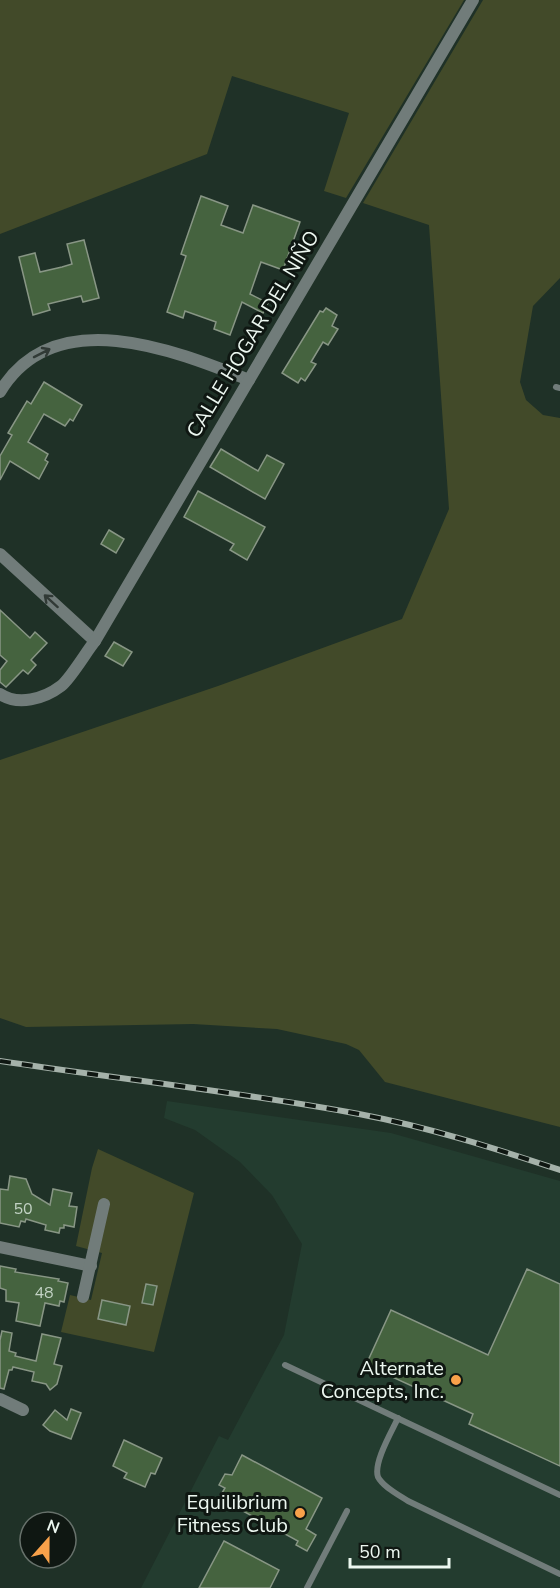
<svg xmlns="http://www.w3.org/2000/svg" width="560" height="1588" font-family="'Nunito Sans',sans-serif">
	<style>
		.built { fill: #233c2f }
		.green { fill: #424a29; fill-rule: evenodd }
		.building { fill: #45633f; stroke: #889685; stroke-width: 1.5 }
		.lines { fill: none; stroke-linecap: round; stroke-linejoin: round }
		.lane { stroke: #717c7a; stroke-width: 6 }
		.street { stroke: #717c7a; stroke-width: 12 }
		.rail-casing { stroke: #a5b2aa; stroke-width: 6 }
		.rail { stroke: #0f1712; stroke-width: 4; stroke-dasharray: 11; stroke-linecap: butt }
		.oneway { stroke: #313a36 }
		.poi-dot { fill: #f8a14a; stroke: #0f1712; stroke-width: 2 }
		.labels { text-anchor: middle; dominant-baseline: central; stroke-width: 6; stroke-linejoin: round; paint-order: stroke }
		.number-label { font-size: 16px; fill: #c2d2c4 }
		.street-label { font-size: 20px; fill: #ecf7f0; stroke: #0f1712 }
		.poi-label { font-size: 20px; fill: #ecf7f0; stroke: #0f1712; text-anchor: end }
	</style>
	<rect width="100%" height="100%" fill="#1f3127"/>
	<path class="built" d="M167,1101l224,32 169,48v407h-419l78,-152 9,4 56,-105 18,-91 -30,-49 -32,-33 -45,-32 -31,-12z"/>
	<g class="green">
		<path d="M0,0h464l-118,198 -22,-7 25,-78 -117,-37 -25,78 -207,80z"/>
		<path d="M483,0h77v278l-27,28 -13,76 6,18 17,15 17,3v709l-175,-45 -26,-32 -13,-6 -69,-15 -84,-5 -167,3 -26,-9v-258l218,-74 184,-67 47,-110 -20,-284 -66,-22z"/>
		<path d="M98,1149l96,44 -40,159 -93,-20 9,-37 21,5 11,-47 -26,-7 16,-78zM103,1300l27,6 -5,19 -27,-6z"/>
	</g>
	<g class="building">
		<path d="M201,196l27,10 -7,19 22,8 10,-28 47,17 -17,48 -22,-8 -11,32 18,9 -5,10 -21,-11 -12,33 -16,-6 2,-7 -31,-11 -2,7 -16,-6 19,-56 -5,-2z"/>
		<path d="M84,240l15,58 -16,4 -2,-6 -33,8 2,6 -17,5 -14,-58 16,-4 5,19 22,-5 10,-3 -5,-20z"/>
		<path d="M326,308l11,7 -5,11 6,3 -10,16 -5,-3 -12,20 5,2 -11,17 -4,-3 -3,5 -16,-10 38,-62 3,1z"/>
		<path d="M44,382l38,23 -9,16 -3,-2 -5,7 -21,-12 -16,28 20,12 -3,6 3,2 -9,17 -29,-18 -10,19v-24l12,-21 -4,-2 19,-32 4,3z"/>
		<path d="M221,449l37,22 9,-16 17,9 -19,35 -55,-32z"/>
		<path d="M198,491l67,36 -18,33 -17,-10 4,-6 -50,-27z"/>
		<path d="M109,530l15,9 -8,14 -15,-9z"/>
		<path d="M0,610l30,28 5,-6 12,11 -16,17 5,5 -8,9 -5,-4 -17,17 -6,-5v-12l7,-9 -7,-6z"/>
		<path d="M114,642l18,10 -9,14 -18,-10z"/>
		<path d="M10,1176l16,3 6,15 18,11 3,-16 19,4 -3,13 8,1 -3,20 -10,-2v3h-4l-1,5 -14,-3 1,-5 -20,-6 -1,3 -4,-1 -2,6 -19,-4v-34l8,1z"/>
		<path d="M0,1266l16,3 -1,3 44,7 -1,2 10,2 -4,19 -4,-1 -1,5 -14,-3 -5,23 -24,-5 3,-18 -13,-2v-11l-6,-2z"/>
		<path d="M527,1269l33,15v182l-91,-42 4,-10 -107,-49 25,-55 97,45z"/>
		<path d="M146,1284l11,2 -4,19 -11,-2z"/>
		<path d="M102,1300l28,6 -4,19 -28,-6z"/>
		<path d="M2,1331l10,2 -3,18 7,2 -1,3 21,5 6,-27 19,4 -7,26 8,2 -5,18 -7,6 -4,-6 -14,-3 2,-9 -21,-5 -1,3h-3l-5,19 -4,-1v-48z"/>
		<path d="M71,1409l10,4 -10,26 -21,-8 -7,-6 12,-15 12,10z"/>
		<path d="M124,1440l38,18 -7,16 -4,-1 -6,14 -21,-9 3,-5 -14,-7z"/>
		<path d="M242,1455l80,43 -16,31 10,6 -9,16 -11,-6 2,-4 -79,-43 6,-10 -6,-3 6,-11 7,1z"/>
		<path d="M224,1541l55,29 -9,18h-71z"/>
	</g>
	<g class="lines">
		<g class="lane">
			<path d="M556,387l4,1"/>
			<path d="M285,1365l275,130"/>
			<path d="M398,1418c-6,13 -25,45 -20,59 5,10 21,18 30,24l152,73"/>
			<path d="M307,1588l40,-77"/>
		</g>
		<g class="street">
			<path d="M0,392c54,-90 174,-42 249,-12"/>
			<path d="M0,554l95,87"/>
			<path d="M0,694c18,12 44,5 61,-8 10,-8 25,-34 34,-45l378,-641"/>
			<path d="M0,1247l91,19"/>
			<path d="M83,1297l21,-93"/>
			<path d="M0,1399l23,11"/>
		</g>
		<defs>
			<path id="rail" d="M0,1061c119,18 240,31 359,53 69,13 135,34 201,56"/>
		</defs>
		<use href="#rail" class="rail-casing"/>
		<use href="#rail" class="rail"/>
	</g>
	<defs><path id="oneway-shaft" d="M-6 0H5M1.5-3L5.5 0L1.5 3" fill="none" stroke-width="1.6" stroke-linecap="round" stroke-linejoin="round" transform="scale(1.5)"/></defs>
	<g class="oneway">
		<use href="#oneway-shaft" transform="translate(42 353) rotate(-27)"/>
		<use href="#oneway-shaft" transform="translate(51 601) rotate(-138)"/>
	</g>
	<g class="poi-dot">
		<circle cx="456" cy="1380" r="6"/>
		<circle cx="300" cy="1513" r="6"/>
	</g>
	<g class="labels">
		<g class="number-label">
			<text x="23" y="1209">50</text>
			<text x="44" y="1293">48</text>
		</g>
		<g class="street-label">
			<text transform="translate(253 334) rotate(-59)">CALLE HOGAR DEL NIÑO</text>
		</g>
		<g class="poi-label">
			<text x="444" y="1368">Alternate<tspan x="444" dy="23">Concepts, Inc.</tspan></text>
			<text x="288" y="1502">Equilibrium<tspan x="288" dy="23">Fitness Club</tspan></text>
		</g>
	</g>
	<g transform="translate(48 1540) rotate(21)"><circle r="28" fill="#0f1712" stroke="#67716b" stroke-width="1.5"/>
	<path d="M0-4.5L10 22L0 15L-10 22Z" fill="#f8a14a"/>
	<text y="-9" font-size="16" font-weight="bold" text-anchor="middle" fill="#ecf7f0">N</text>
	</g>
	<path d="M350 1558v9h99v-9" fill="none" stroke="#ecf7f0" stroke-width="3"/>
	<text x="359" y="1558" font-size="18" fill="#ecf7f0" stroke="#0f1712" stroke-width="4.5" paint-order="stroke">50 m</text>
</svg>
